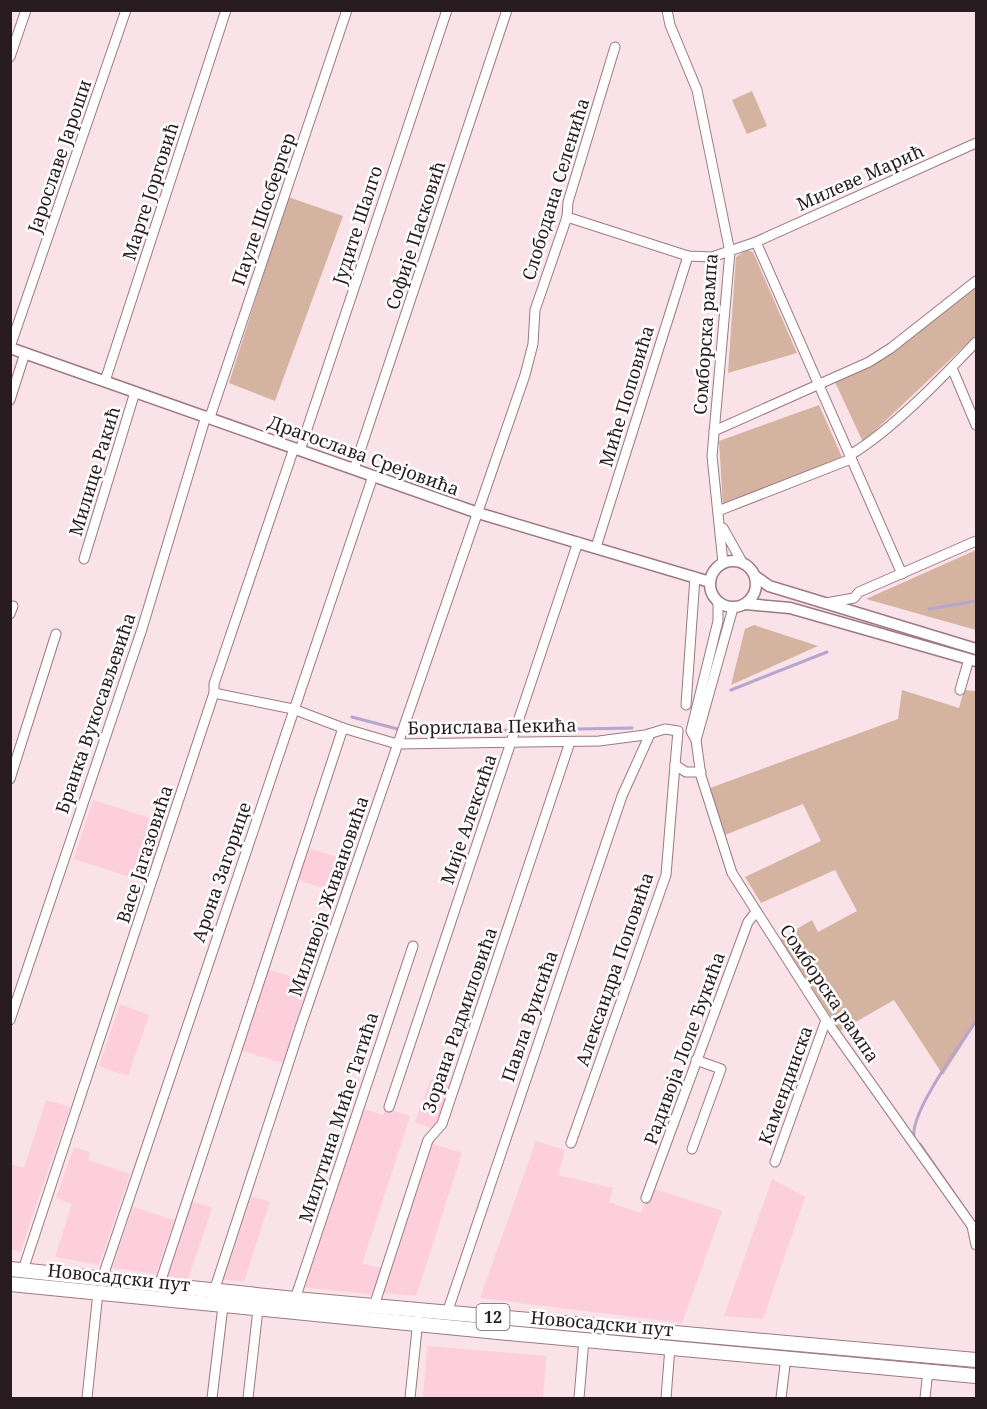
<svg xmlns="http://www.w3.org/2000/svg" width="987" height="1409" font-family="'Noto Serif',serif">
	<style>
		.built { fill: #fdcedc }
		.green { fill: #d4b3a0 }
		.lines { fill: none; stroke-linecap: round; stroke-linejoin: round }
		.stream { stroke: #b7a5ce; stroke-width: 3 }
		.minor-casing { stroke: #9c7984; stroke-width: 11 }
		.tertiary-casing { stroke: #9c7984; stroke-width: 13 }
		.primary-casing { stroke: #9c7984; stroke-width: 16 }
		.minor { stroke: #fff; stroke-width: 9 }
		.tertiary { stroke: #fff; stroke-width: 10 }
		.primary { stroke: #fff; stroke-width: 14 }
		.labels { text-anchor: middle; dominant-baseline: central; stroke-width: 5; stroke-linejoin: round; paint-order: stroke }
		.shield { fill: #fff; stroke: #696063; stroke-width: 1.5 }
		.shield-label { font-size: 16px; font-weight: bold; fill: #291c20 }
		.street-label { font-size: 18px; fill: #291c20; stroke: #fff }
	</style>
	<rect width="100%" height="100%" fill="#fae2e9"/>
	<g class="built">
		<path d="M93,800l73,23 -20,59 -72,-23z"/>
		<path d="M305,847l48,15 -10,32 -48,-15z"/>
		<path d="M266,969l44,13 -25,82 -44,-14z"/>
		<path d="M120,1004l29,11 -21,61 -29,-10z"/>
		<path d="M431,1079l19,7 -16,43 -19,-7z"/>
		<path d="M46,1100l24,7 -50,145 -9,-3v-85l13,4z"/>
		<path d="M364,1109l19,6 3,-6 24,7 -48,148 21,4 -9,27 -71,-8z"/>
		<path d="M536,1141l29,9 -7,25 55,13 -4,14 32,11 11,-25 70,23 -40,112 -202,-25z"/>
		<path d="M431,1143l31,10 -46,143 -33,-3z"/>
		<path d="M74,1147l16,5 -2,8 42,14 -31,91 -44,-8 17,-53 -16,-6z"/>
		<path d="M772,1179l33,18 -42,122 -39,-3z"/>
		<path d="M251,1196l19,6 -26,79 -21,-1z"/>
		<path d="M189,1200l23,8 -24,71 -24,-2z"/>
		<path d="M133,1207l41,13 -18,54 -44,-6z"/>
		<path d="M427,1346l119,10 -3,42h-120z"/>
	</g>
	<g class="green">
		<path d="M752,91l15,35 -20,8 -15,-34z"/>
		<path d="M288,197l55,19 -68,185 -46,-18z"/>
		<path d="M747,250l6,2 44,101 -69,20 8,-116z"/>
		<path d="M976,285v50l-113,107 -28,-60 24,-11z"/>
		<path d="M819,405l23,52 -119,49 -4,-65z"/>
		<path d="M976,550v80l-110,-31z"/>
		<path d="M754,625l64,21 -87,39 14,-56z"/>
		<path d="M902,690l57,18 5,-18 12,1v332l-33,52 -49,-75 -54,31 -60,-92 32,-19 6,12 39,-21 -22,-41 -74,33 -16,-26 76,-36 -18,-37 -78,31 -15,-47 188,-69z"/>
	</g>
	<g class="lines">
		<g class="stream">
			<path d="M929,609l47,-8"/>
			<path d="M731,690l96,-38"/>
			<path d="M352,717l57,15 223,-4"/>
			<path d="M914,1137c-4,-25 47,-93 62,-116"/>
			<path d="M920,1144l56,81"/>
		</g>
		<defs>
			<g id="minor">
				<path d="M667,10l3,15 27,65 33,162 -18,204 11,107"/>
				<path d="M10,57l16,-47"/>
				<path d="M567,217l121,39 24,1 44,-15 220,-99"/>
				<path d="M756,242l146,332"/>
				<path d="M10,347l116,-337"/>
				<path d="M952,368l24,57"/>
				<path d="M105,381l121,-371"/>
				<path d="M10,400l15,-47"/>
				<path d="M210,417l137,-407"/>
				<path d="M714,431l155,-69 22,-14 85,-67"/>
				<path d="M300,450l147,-440"/>
				<path d="M850,455c41,-24 93,-78 126,-113"/>
				<path d="M354,469l153,-459"/>
				<path d="M718,511l133,-52"/>
				<path d="M723,528l19,34"/>
				<path d="M596,547l92,-291"/>
				<path d="M84,559l51,-167"/>
				<path d="M718,602v19l-27,110 5,9 5,36 31,97 94,147 146,206 4,19"/>
				<path d="M826,603l28,-5 5,-6 117,-51"/>
				<path d="M10,614l3,-8"/>
				<path d="M960,690l9,-31"/>
				<path d="M214,693l79,16 50,19 54,16 202,-3 46,-6 20,-6 13,2 -3,34 11,7h15"/>
				<path d="M686,705l9,-128"/>
				<path d="M696,740l37,-132"/>
				<path d="M10,779l46,-145"/>
				<path d="M10,1020l132,-391 64,-213"/>
				<path d="M389,1107l189,-565"/>
				<path d="M571,1143l95,-268 9,-110"/>
				<path d="M692,1149l29,-80 -25,-9"/>
				<path d="M775,1162l51,-142"/>
				<path d="M646,1198l102,-276 8,-10"/>
				<path d="M23,1270l191,-577v-9l80,-236"/>
				<path d="M102,1279l271,-803"/>
				<path d="M159,1286l184,-558"/>
				<path d="M214,1291l86,-263 225,-653 8,-31 2,-34 32,-93 1,-15 47,-155"/>
				<path d="M295,1299l118,-353"/>
				<path d="M374,1306l54,-166 14,-16 128,-382"/>
				<path d="M447,1313l175,-517 28,-62"/>
				<path d="M87,1398l11,-106"/>
				<path d="M212,1398l11,-92"/>
				<path d="M248,1398l10,-89"/>
				<path d="M410,1398l8,-79"/>
				<path d="M579,1398l5,-59"/>
				<path d="M666,1398l4,-51"/>
				<path d="M781,1398l5,-41"/>
				<path d="M925,1398l3,-28"/>
			</g>
			<g id="tertiary">
				<path d="M10,348l468,165 232,69"/>
				<circle cx="733" cy="584" r="23"/>
				<path d="M755,576l14,10 207,63"/>
				<path d="M746,604l44,4 186,53"/>
			</g>
			<g id="primary">
				<path d="M10,1269l285,30 681,61"/>
				<path d="M10,1284l498,49 468,43"/>
			</g>
		</defs>
		<use href="#minor" class="minor-casing"/>
		<use href="#tertiary" class="tertiary-casing"/>
		<use href="#primary" class="primary-casing"/>
		<use href="#minor" class="minor"/>
		<use href="#tertiary" class="tertiary"/>
		<use href="#primary" class="primary"/>
	</g>
	<g class="labels">
		<rect class="shield" x="476.5" y="1304" width="33" height="26" rx="4.5"/>
		<g class="shield-label">
			<text x="493" y="1317">12</text>
		</g>
		<g class="street-label">
			<text transform="translate(59 156) rotate(-71)">Јарославе Јароши</text>
			<text transform="translate(860 177) rotate(-24)">Милеве Марић</text>
			<text transform="translate(555 189) rotate(-73)">Слободана Селенића</text>
			<text transform="translate(150 191) rotate(-72)">Марте Јорговић</text>
			<text transform="translate(263 209) rotate(-71)">Пауле Шосбергер</text>
			<text transform="translate(357 225) rotate(-72)">Јудите Шалго</text>
			<text transform="translate(415 235) rotate(-72)">Софије Пасковић</text>
			<text transform="translate(705 334) rotate(-86)">Сомборска рампа</text>
			<text transform="translate(626 396) rotate(-73)">Миће Поповића</text>
			<text transform="translate(364 455) rotate(20)">Драгослава Срејовића</text>
			<text transform="translate(94 471) rotate(-73)">Милице Ракић</text>
			<text transform="translate(95 713) rotate(-71)">Бранка Вукосављевића</text>
			<text transform="translate(492 726) rotate(-1)">Борислава Пекића</text>
			<text transform="translate(468 819) rotate(-71)">Мије Алексића</text>
			<text transform="translate(144 854) rotate(-72)">Васе Јагазовића</text>
			<text transform="translate(221 872) rotate(-71)">Арона Загорице</text>
			<text transform="translate(328 896) rotate(-71)">Миливоја Живановића</text>
			<text transform="translate(614 969) rotate(-71)">Александра Поповића</text>
			<text transform="translate(830 993) rotate(56)">Сомборска рампа</text>
			<text transform="translate(529 1016) rotate(-71)">Павла Вуисића</text>
			<text transform="translate(459 1020) rotate(-71)">Зорана Радмиловића</text>
			<text transform="translate(684 1048) rotate(-70)">Радивоја Лоле Ђукића</text>
			<text transform="translate(785 1085) rotate(-70)">Камендинска</text>
			<text transform="translate(338 1117) rotate(-72)">Милутина Миће Татића</text>
			<text transform="translate(119 1277) rotate(6)">Новосадски пут</text>
			<text transform="translate(602 1323) rotate(5)">Новосадски пут</text>
		</g>
	</g>
	<rect width="987" height="1409" fill="none" stroke="#291c20" stroke-width="24"/>
</svg>
